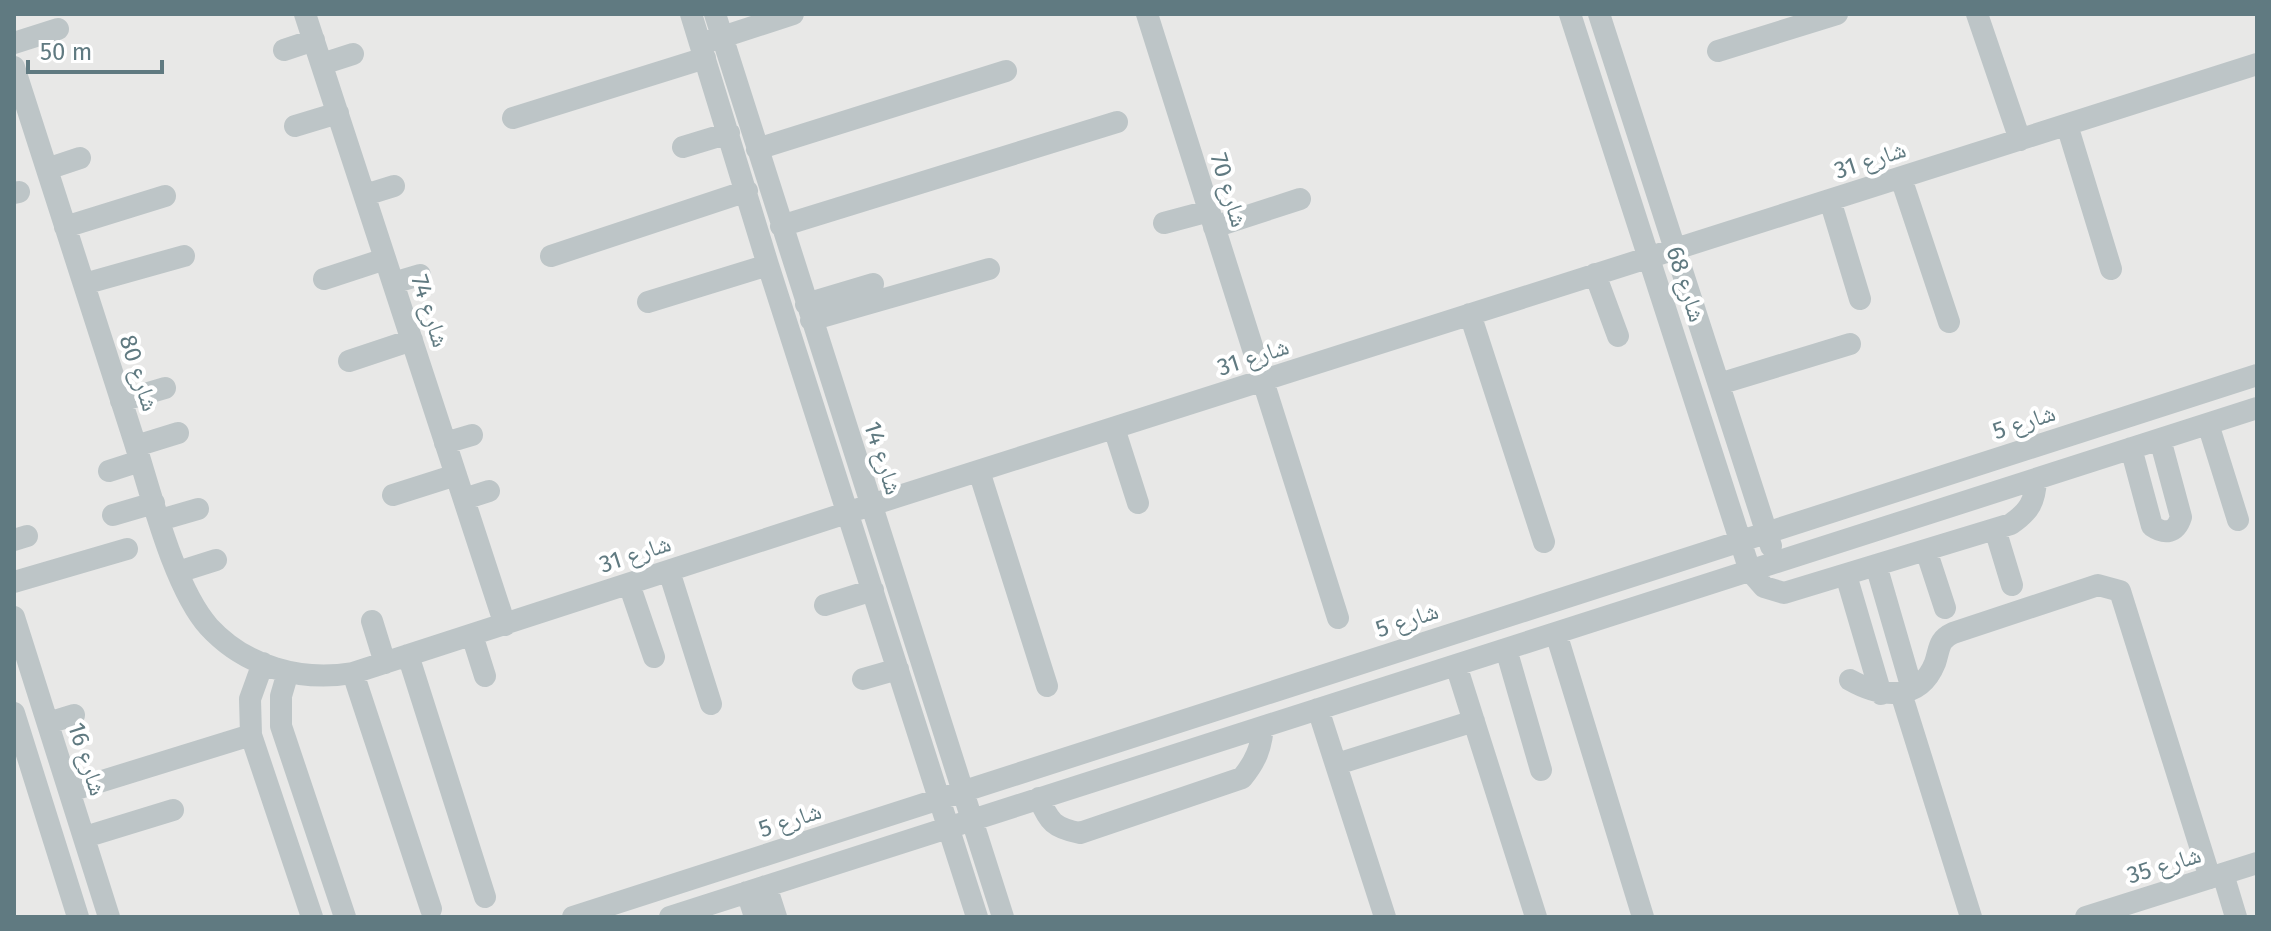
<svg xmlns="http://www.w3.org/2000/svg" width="2271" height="931" font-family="'Fira Sans','Noto Naskh Arabic',sans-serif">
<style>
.built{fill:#e8e8e7}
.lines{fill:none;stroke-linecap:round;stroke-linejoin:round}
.minor{stroke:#bdc5c7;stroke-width:22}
.labels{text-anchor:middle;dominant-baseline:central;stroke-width:8;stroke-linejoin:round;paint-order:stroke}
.street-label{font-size:24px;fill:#607a81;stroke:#fff}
</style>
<rect width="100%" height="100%" fill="#f7f7f4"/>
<path class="built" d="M14,14H2257V917H14Z"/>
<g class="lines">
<path class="minor" d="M305,14L505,625
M691,14L768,265L977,917
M715,14L1003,917
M1147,14L1338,618
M1570,14L1750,571L1764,587L1784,593L2011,524C2030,511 2035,501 2036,479
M1599,14L1771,546
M1977,14L2020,140
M710,41L793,14
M14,43L58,29
M284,50L314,40
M1718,51L1837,14
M322,64L353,54
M14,67C53,190 93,313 133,437C150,489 173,587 209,627C246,667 301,682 353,673L871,505L2257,64
M513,118L705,58
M2067,125L2111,269
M295,126L338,113
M683,147L729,133
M757,149L1006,71
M47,169L80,158
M1901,178L1949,322
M14,193L19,192
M365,195L394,186
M1830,200L1860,299
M1164,223L1209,211
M781,226L1117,122
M65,227L165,196
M1214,227L1300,199
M551,256L747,191
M1595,274L1618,336
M324,279L385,259
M393,283L420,275
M84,284L184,256
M648,302L768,265
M806,304L873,284
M1470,314L1544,542
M811,320L989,269
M349,361L412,340
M1719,384L1850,344
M121,401L165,388
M2208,424L2238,520
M1114,428L1138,503
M445,443L472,435
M136,446L178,433
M2131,448L2152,526C2165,535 2176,533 2181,517L2160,439
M109,471L140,461
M979,471L1047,686
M393,495L456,475
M464,499L489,491
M113,515L154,503
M160,520L198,509
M1995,529L2012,585
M14,540L27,536
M1926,550L1945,608
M1876,565L1912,689
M669,571L711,704
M178,572L216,560
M1846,575L1881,694
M14,582L127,549
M629,584L654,657
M825,605L873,590
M14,617L109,917
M372,621L385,663
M1556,633L1643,917
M472,635L485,676
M1506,649L1541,770
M408,655L485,897
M263,663L250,699L251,735L312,917
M1456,665L1536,917
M288,672L281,696V726L345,917
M353,673L431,909
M863,679L898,669
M1850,680C1880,697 1919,703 1935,663C1940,648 1938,640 1953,633L2098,585L2120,591L2210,878
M1901,693L1971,917
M1318,709L1385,917
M14,713L78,917
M48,723L74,715
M1337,764L1474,721
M70,791L251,735
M1039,798C1049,822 1054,828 1080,833L1242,778C1256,761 1261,748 1263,727
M85,837L173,810
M2223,874L2236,917
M766,886L776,917
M747,892L755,917
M573,917L2257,375
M670,917L2257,408
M2086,917L2257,863"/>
</g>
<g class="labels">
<g class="street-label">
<text transform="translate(1870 160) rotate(-18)">شارع 31</text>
<text transform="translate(1229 190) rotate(73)">شارع 70</text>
<text transform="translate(1686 284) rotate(72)">شارع 68</text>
<text transform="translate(430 311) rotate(72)">شارع 74</text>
<text transform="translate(1253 357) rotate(-18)">شارع 31</text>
<text transform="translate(139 373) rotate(72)">شارع 80</text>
<text transform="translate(2024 422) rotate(-18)">شارع 5</text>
<text transform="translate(883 458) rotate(72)">شارع 14</text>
<text transform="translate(635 554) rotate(-18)">شارع 31</text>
<text transform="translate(1407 620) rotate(-18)">شارع 5</text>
<text transform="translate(87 759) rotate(72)">شارع 16</text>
<text transform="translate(790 820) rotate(-18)">شارع 5</text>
<text transform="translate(2164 865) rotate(-17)">شارع 35</text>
</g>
</g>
<rect width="2271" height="931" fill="none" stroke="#607a81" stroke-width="32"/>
<path d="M28 60v12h134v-12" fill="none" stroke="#607a81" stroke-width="4"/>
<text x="40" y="60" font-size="24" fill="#607a81" stroke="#ffffff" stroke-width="6" paint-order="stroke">50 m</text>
</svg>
